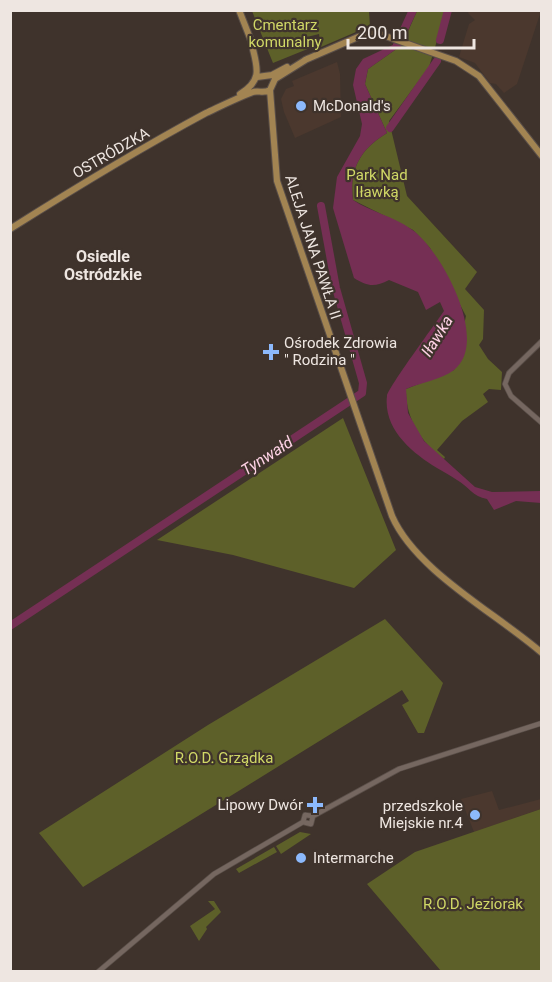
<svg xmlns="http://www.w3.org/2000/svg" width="552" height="982" font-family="Roboto,sans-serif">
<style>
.built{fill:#4b382e}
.green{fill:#5d6029}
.water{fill:#752f54}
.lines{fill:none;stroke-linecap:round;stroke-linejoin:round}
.river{stroke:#752f54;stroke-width:8}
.minor-casing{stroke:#5a4f49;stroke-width:6}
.major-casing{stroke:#5a4f49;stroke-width:8}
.minor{stroke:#756760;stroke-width:4.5}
.major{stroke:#a28452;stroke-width:6}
.poi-dot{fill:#8cb9fc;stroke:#3f332c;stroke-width:2}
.labels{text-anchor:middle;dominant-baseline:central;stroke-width:4.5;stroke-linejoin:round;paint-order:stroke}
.park-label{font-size:15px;fill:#d0d866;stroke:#3f332c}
.poi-label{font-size:15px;fill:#eee6e1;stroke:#3f332c;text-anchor:start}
.street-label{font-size:15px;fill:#eee6e1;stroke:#3f332c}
.neighbourhood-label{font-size:16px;font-weight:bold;fill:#eee6e1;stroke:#3f332c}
.water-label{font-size:16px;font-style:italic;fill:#fed2e5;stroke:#3f332c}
</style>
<rect width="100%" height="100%" fill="#3f332c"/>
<path class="built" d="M469,11H541L517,84L504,93L496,84L490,83L475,63L459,57L469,24L475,20L468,13Z
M337,62L340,74L341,117L295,138L284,112L281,99L286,89L294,86L292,81Z
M492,791L499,810L541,799V809L474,832L461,799Z"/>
<path class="green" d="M252,11H369L370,26L321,47L319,34L307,37L310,48L273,63Z
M417,11H446L429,67L389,121L407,196L477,272L465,289L484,310L483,339L479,345L488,359L502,372L501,390L489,389L483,394L488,402L462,421L437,450L445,457L444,459C421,443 405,417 406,389L454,370L466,316L430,248L413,230L353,200C349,170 360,149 387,133L365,84L368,69L402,45Z
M343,418L396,550L354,588L233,555L157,540Z
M385,619L443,683L424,733H418L402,705L409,701L402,690L83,887L39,833L208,725Z
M541,809V971H441L367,884L415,852Z
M300,832L311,834L281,854L276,846Z
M274,847L277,852L239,873L236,869Z
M208,901H214L221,912L206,927L207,929L199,941L190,926L215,909Z"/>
<path class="water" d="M397,43L402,45L368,69L365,84L387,133C360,149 349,170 353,200C371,212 393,216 411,229C440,248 491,341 454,370C442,379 420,383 406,389L408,413L424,441L475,487L492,492L541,491V503L516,501L494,510L487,499C473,497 468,486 457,480C451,476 444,472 437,468C412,453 383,429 387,396C388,388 435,324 444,311L440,302L426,310L418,292L389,280C375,287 368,287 354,278L333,208L337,177L360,136L362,124L353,85L356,69L363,59Z"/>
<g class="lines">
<path class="river" d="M440,40L448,10
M397,45L413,10
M390,128L437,61
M10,626L362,393L363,383L336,288L321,206"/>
<g class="minor-casing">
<path id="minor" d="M542,341L509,373L505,384L511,396L542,423
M313,816L399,769L542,723
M303,822L311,824L313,816
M303,822L305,815L313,816
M98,972L214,874L303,822"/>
</g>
<g class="major-casing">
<path id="major" d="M239,10L252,43
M307,59L275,79L270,90L277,181L392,516C416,571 496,613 542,653
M305,60L358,37L377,33L456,61L479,76L542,156
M257,77L272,75L287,67
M240,94C265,79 256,65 251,41
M10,229C75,188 139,149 206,113C221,106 237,98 253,92C259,90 263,94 270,90"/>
</g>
<use href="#minor" class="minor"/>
<use href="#major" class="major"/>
</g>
<g class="poi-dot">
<circle cx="301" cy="106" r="6"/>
<path d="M268 343h6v6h6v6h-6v6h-6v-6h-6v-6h6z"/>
<path d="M312 796h6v6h6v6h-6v6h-6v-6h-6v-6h6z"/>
<circle cx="475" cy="815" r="6"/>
<circle cx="301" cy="858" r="6"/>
</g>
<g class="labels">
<g class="park-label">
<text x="285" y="25">Cmentarz<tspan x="285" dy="17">komunalny</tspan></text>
<text x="377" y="175">Park Nad<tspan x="377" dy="17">Iławką</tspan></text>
<text x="224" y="758">R.O.D. Grządka</text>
<text x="473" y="904">R.O.D. Jeziorak</text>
</g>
<g class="poi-label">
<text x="313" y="106">McDonald's</text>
<text x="284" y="343">Ośrodek Zdrowia<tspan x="284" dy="17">" Rodzina "</tspan></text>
<text x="303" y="805" text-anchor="end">Lipowy Dwór</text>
<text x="463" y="806" text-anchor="end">przedszkole<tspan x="463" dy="17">Miejskie nr.4</tspan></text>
<text x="313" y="858">Intermarche</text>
</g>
<g class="street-label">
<text transform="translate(111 153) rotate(-30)">OSTRÓDZKA</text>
<text transform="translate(313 247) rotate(72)">ALEJA JANA PAWŁA II</text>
</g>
<g class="neighbourhood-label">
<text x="103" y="256">Osiedle<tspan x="103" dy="18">Ostródzkie</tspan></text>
</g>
<g class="water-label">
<text transform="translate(437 336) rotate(-58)">Iławka</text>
<text transform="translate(267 456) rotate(-33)">Tynwałd</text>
</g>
</g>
<rect width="552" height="982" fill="none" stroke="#eee6e1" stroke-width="24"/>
<path d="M348 39v9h126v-9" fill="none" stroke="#eee6e1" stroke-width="3"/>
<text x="357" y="39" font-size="18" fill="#eee6e1" stroke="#3f332c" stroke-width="4.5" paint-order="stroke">200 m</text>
</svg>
